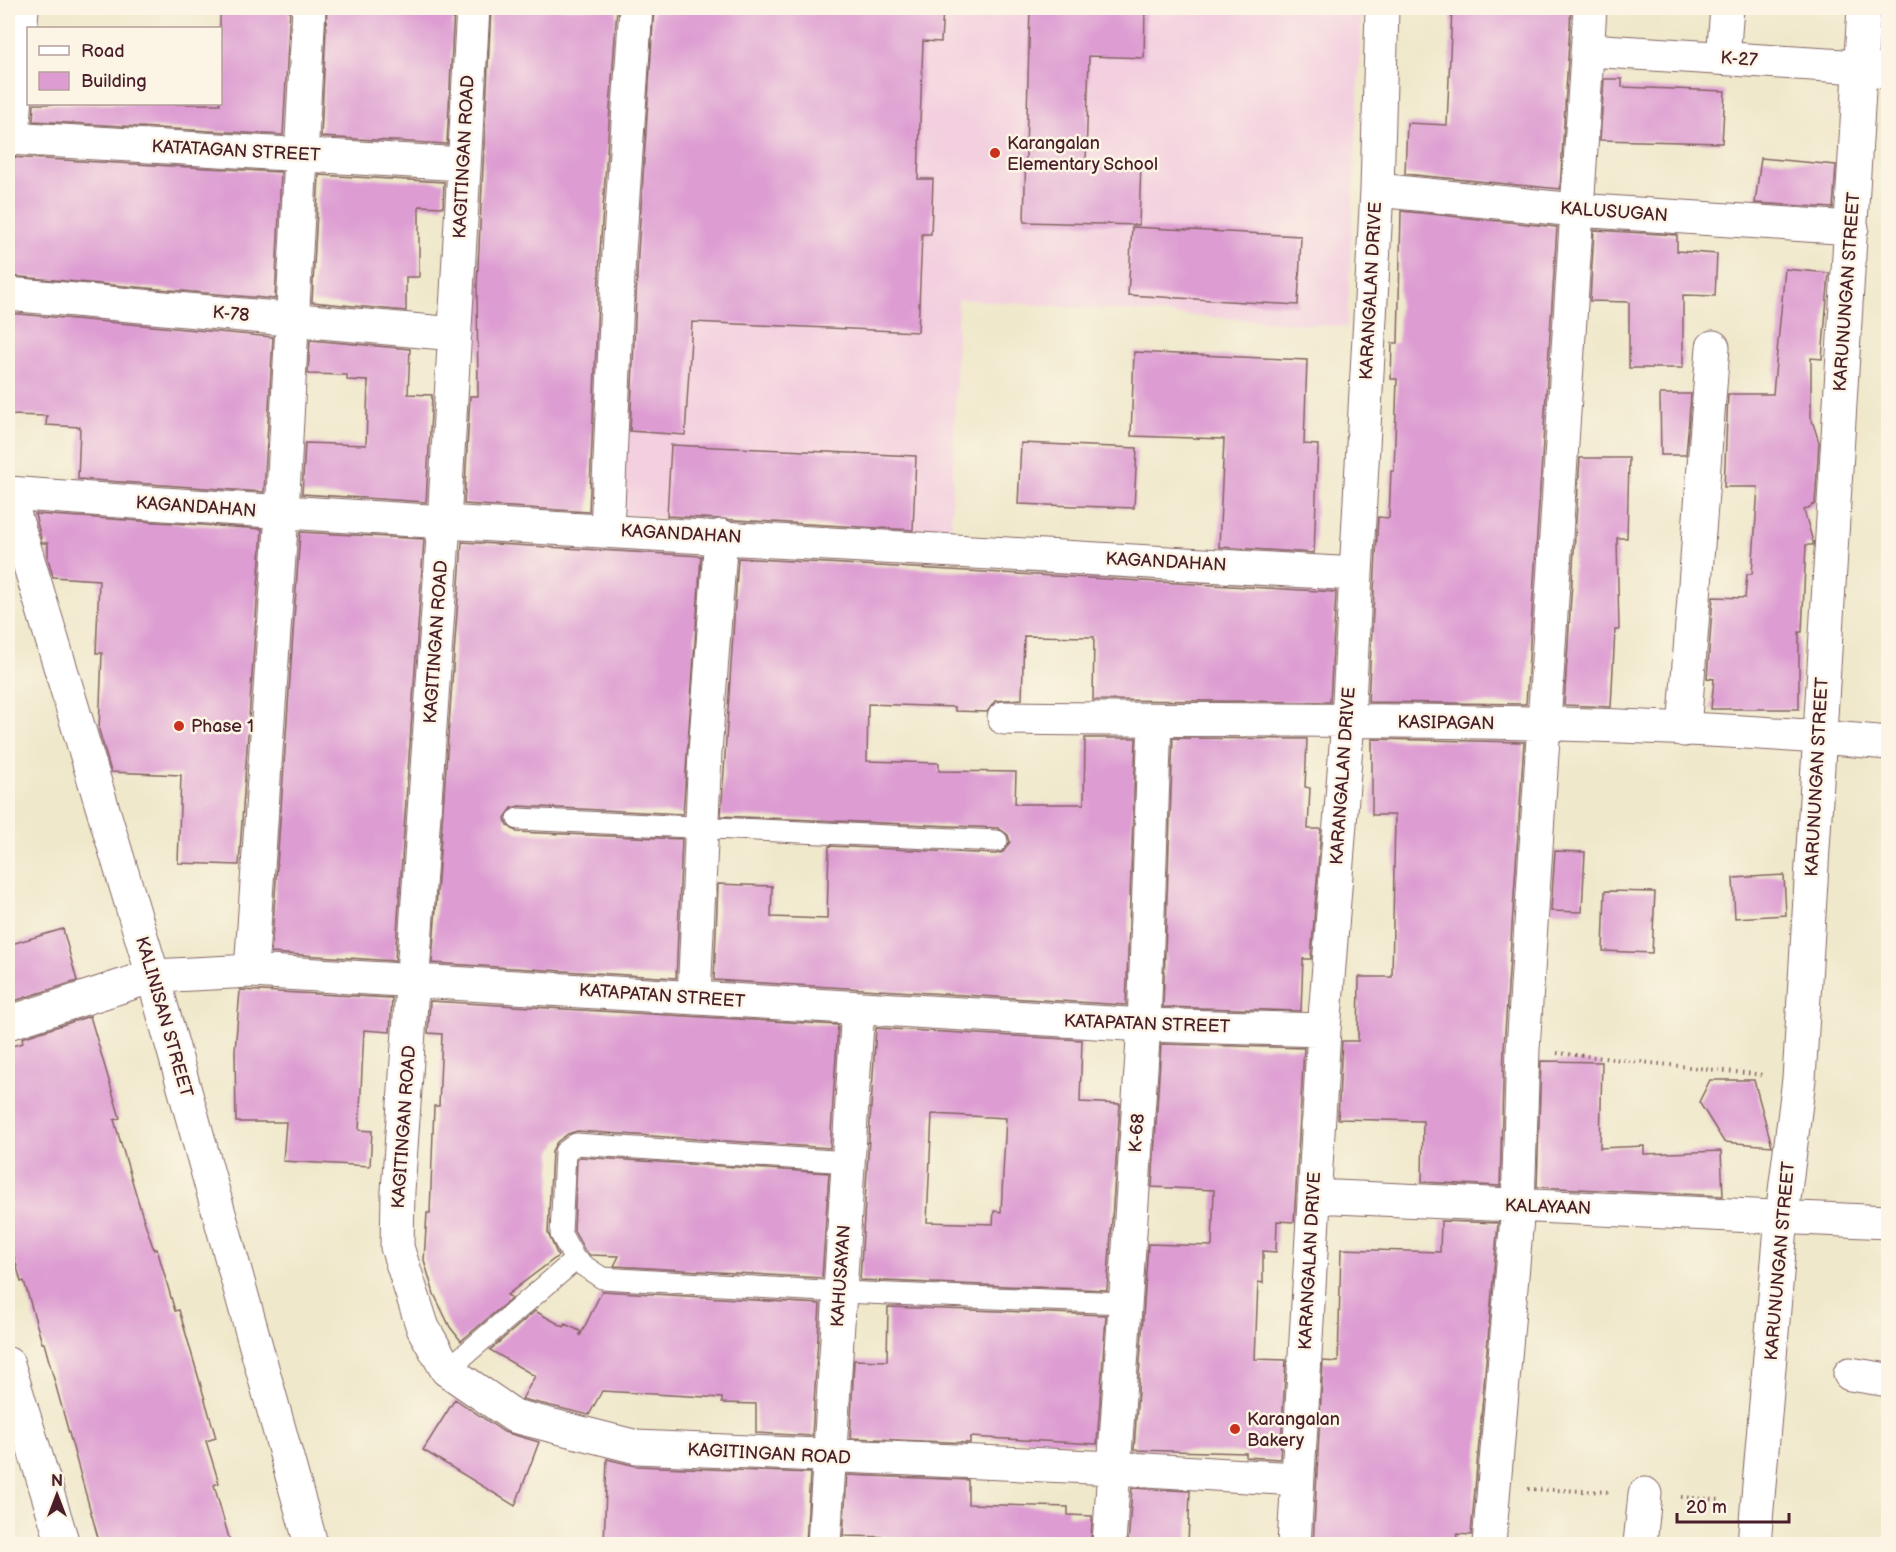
<svg xmlns="http://www.w3.org/2000/svg" width="1896" height="1552" font-family="'Balsamiq Sans',sans-serif">
<style>
.built{fill:#f3cfdf}
.building{fill:#dd9cd2;fill-rule:evenodd}
.lines{fill:none;stroke-linecap:round;stroke-linejoin:round}
.service-casing{stroke:#846563;stroke-width:23}
.minor-casing{stroke:#846563;stroke-width:35}
.path{stroke:#846563;stroke-width:4;stroke-dasharray:1.5 4.5;stroke-linecap:butt}
.service{stroke:#fff;stroke-width:21}
.minor{stroke:#fff;stroke-width:33}
.poi-dot{fill:#c8321e;stroke:#fcf5e5;stroke-width:2}
.labels{text-anchor:middle;dominant-baseline:central;stroke-width:5;stroke-linejoin:round;paint-order:stroke}
.street-label{font-size:18px;fill:#4a1f2b;stroke:#fcf5e5}
.poi-label{font-size:18px;fill:#4a1f2b;stroke:#fcf5e5;text-anchor:start}
</style>
<rect width="100%" height="100%" fill="#fcf5e5"/>
<filter id="ink" filterUnits="userSpaceOnUse"><feTurbulence type="fractalNoise" baseFrequency=".0167" numOctaves="2"/><feDisplacementMap in="SourceGraphic" scale="12" xChannelSelector="R" yChannelSelector="G"/><feConvolveMatrix kernelMatrix="1 2 1 2 8 2 1 2 1" color-interpolation-filters="sRGB"/></filter>
<filter id="wash" filterUnits="userSpaceOnUse"><feTurbulence type="fractalNoise" baseFrequency=".008" numOctaves="4" result="noise"/><feDisplacementMap in="SourceGraphic" scale="24" xChannelSelector="R" yChannelSelector="G"/><feGaussianBlur stdDeviation="1.35" result="paint"/><feColorMatrix in="noise" values="0 0 0 0 0 0 0 0 0 0 0 0 0 0 0 0 0 1.4 0 .05"/><feComposite in="paint" operator="in"/></filter>
<g filter="url(#wash)">
<rect width="100%" height="100%" fill="#efe8cb"/>
<path class="built" d="M643,8H1362L1347,327L958,299L951,533L614,515Z"/>
<g id="blocks">
<path class="building" d="M220,8H290L283,135L33,121L34,104H220Z
M327,8H454L447,144L321,137Z
M491,8H617L600,251L589,512L464,504L470,396H478L477,286Z
M654,8H943L941,42L923,41L918,179H933L931,234H922L918,332L692,322L685,435L630,431L638,253Z
M1030,8H1145L1144,58L1089,56L1086,161L1141,162L1139,225L1024,222Z
M1452,8H1571L1560,189L1405,174L1407,123L1447,125Z
M1604,79H1622V87L1725,91L1722,143L1600,140Z
M8,157L281,172L275,299L8,276Z
M1761,158L1836,165L1833,208L1755,203Z
M319,175L444,182L443,207L419,206V277H406V311L312,302Z
M1401,211L1557,227L1526,704L1368,702L1378,517L1389,518L1391,471H1394L1397,379H1391L1392,343H1398Z
M1132,227L1301,236L1298,305L1128,295Z
M1594,230L1677,235V251L1717,254L1715,296L1683,295V368H1629V302L1590,301Z
M1785,269L1829,273L1822,359L1811,358V417L1819,442L1815,504L1804,510L1813,542V545H1806L1802,632H1799V709H1711L1714,679L1707,678L1713,597L1745,598L1747,574H1752L1758,487H1724L1728,394H1773Z
M8,313L273,337L264,492L78,479L80,427L46,425L47,416L8,415Z
M310,340L410,349L408,394L432,395L426,502L302,494L305,443L366,445L368,381L347,380V375L308,374Z
M1134,352L1307,360L1304,444L1318,445L1314,553L1219,547L1224,439L1131,436Z
M1660,394H1691L1686,455H1661Z
M1021,443L1137,448L1134,508L1018,504Z
M671,445L916,456L913,530L667,516Z
M1580,458H1629L1627,538H1617L1619,630H1615L1611,707L1564,705Z
M35,514L262,529L239,865L178,863L181,775L111,772L99,730L102,653H96L99,580L53,577L48,559V543H42Z
M300,532L424,539L395,961L271,953Z
M462,542L701,556L683,814L519,806L512,808L505,818L507,825L517,832L682,839L676,978L432,963Z
M738,558L1336,592L1330,702L1093,700L1094,637L1024,636L1022,699L995,701L987,712L955,711V707L868,704L867,761L939,763V771L1016,772L1015,804H1084L1085,738H1136L1126,1005L714,980L718,884L772,886L771,917L827,919L829,846L996,854L1003,852L1010,842L1008,835L998,828L721,816Z
M1173,738L1307,739L1305,787L1310,788L1308,829H1321L1311,959H1303L1301,1011L1163,1007Z
M1372,739L1524,742L1504,1048L1500,1186L1422,1182L1423,1121L1338,1119L1342,1041H1358L1359,977H1392L1395,815H1372Z
M1555,851L1585,852L1582,912L1551,911Z
M1784,875L1786,915L1735,918L1733,878Z
M1605,891L1655,892L1652,953L1603,951Z
M63,929L77,981L11,1002L8,991V945Z
M240,990L392,998L390,1032L364,1030L359,1130L372,1131L370,1166L283,1161L286,1122H236L235,1051Z
M430,1001L838,1025L830,1148L577,1131L568,1134L557,1142L552,1151L548,1233L558,1256L507,1295L512,1298L461,1341L450,1327L434,1294L424,1260L427,1213H430L434,1106H439L442,1034L428,1033Z
M90,1016L120,1118L114,1120L142,1214L154,1250L157,1249L175,1311L179,1310L216,1438L206,1441L219,1483L214,1485L231,1545H100L44,1343H42L24,1281L21,1282L8,1234V1047L23,1043L22,1038Z
M876,1028L1082,1040L1080,1102L1120,1104L1107,1290L860,1280ZM932,1114L1006,1118L1001,1212L994,1211L993,1224L927,1222Z
M1161,1044L1304,1048L1294,1222L1277,1221L1276,1252L1263,1251V1283L1258,1282L1255,1359L1286,1360L1280,1459L1246,1457V1453L1134,1450L1148,1244L1212,1246L1214,1190L1152,1187Z
M1541,1061L1602,1062L1600,1148L1644,1146V1154L1721,1151L1723,1196L1537,1187Z
M1710,1080H1754L1772,1146L1724,1142L1699,1102Z
M580,1157L829,1173L822,1278L614,1266L619,1256L590,1255L585,1251L574,1231L577,1159Z
M1441,1221L1498,1223L1471,1535L1457,1534L1456,1545H1313L1323,1361L1338,1362L1341,1249L1440,1252Z
M602,1291L820,1304L812,1436L756,1433V1404L722,1403V1398L602,1391L589,1415L522,1399L535,1376L490,1350L535,1311L564,1327L565,1324L580,1331V1336Z
M888,1307L1106,1315L1097,1444L970,1437V1443L850,1438L854,1360L887,1361Z
M455,1399L504,1432L539,1442L515,1506L423,1450Z
M607,1459L636,1466L810,1473L806,1545H604Z
M847,1475L968,1480V1504L1068,1507V1515L1092,1516L1091,1545H894V1537L843,1536Z
M1132,1488L1190,1491L1188,1545H1128Z"/>
</g>
</g>
<g filter="url(#ink)">
<use href="#blocks" fill-opacity="0" stroke="#846563" stroke-width="1.5"/>
<g class="lines">
<g class="service-casing">
<path id="service" d="M518,819L997,841
M848,1162L576,1144L565,1152L561,1234L575,1260L602,1278L840,1292L1125,1303
M447,1370L575,1260"/>
</g>
<g class="minor-casing">
<path id="minor" d="M473,8L444,523L398,1191L397,1247L423,1328L447,1370L514,1416L637,1447L1114,1468L1297,1479
M1588,50L1860,67L1888,73
M1723,58L1727,8
M8,138L464,164
M13,138L22,8
M1377,190L1576,210L1852,228
M8,294L455,334
M8,493C456,526 906,547 1355,574
M8,493L153,976L311,1544
M607,531L619,252L636,8
M1004,718C1298,722 1595,715 1888,743
M1684,730L1713,347
M251,971L282,513L309,8
M694,998L705,752L721,536
M8,1023L153,976L251,971L1144,1025L1324,1030
M1314,1196L1888,1222
M8,1364L63,1544
M1850,1374L1888,1380
M824,1544L858,1008
M1109,1544L1144,1025L1155,720
M1294,1544L1324,1030L1348,720L1377,190L1382,8
M1489,1544L1518,1206L1523,1049L1590,8
M1640,1544L1645,1494
M1754,1544L1782,1215L1799,1079L1864,8"/>
</g>
<path class="path" d="M1557,1053L1764,1075
M1528,1489L1611,1492
M1681,1497L1721,1500"/>
<use href="#service" class="service"/>
<use href="#minor" class="minor"/>
</g>
</g>
<g class="poi-dot">
<circle cx="995" cy="153" r="6"/>
<circle cx="179" cy="726" r="6"/>
<circle cx="1235" cy="1429" r="6"/>
</g>
<g class="labels">
<g class="street-label">
<text transform="translate(1739 59) rotate(4)">K-27</text>
<text transform="translate(236 151) rotate(3)">KATATAGAN STREET</text>
<text transform="translate(464 157) rotate(-87)">KAGITINGAN ROAD</text>
<text transform="translate(1614 212) rotate(4)">KALUSUGAN</text>
<text transform="translate(1371 291) rotate(-87)">KARANGALAN DRIVE</text>
<text transform="translate(1847 292) rotate(-86)">KARUNUNGAN STREET</text>
<text transform="translate(231 314) rotate(5)">K-78</text>
<text transform="translate(196 507) rotate(4)">KAGANDAHAN</text>
<text transform="translate(681 534) rotate(3)">KAGANDAHAN</text>
<text transform="translate(1166 562) rotate(3)">KAGANDAHAN</text>
<text transform="translate(436 642) rotate(-86)">KAGITINGAN ROAD</text>
<text transform="translate(1446 723) rotate(1)">KASIPAGAN</text>
<text transform="translate(1343 776) rotate(-86)">KARANGALAN DRIVE</text>
<text transform="translate(1817 777) rotate(-87)">KARUNUNGAN STREET</text>
<text transform="translate(662 996) rotate(4)">KATAPATAN STREET</text>
<text transform="translate(164 1017) rotate(74)">KALINISAN STREET</text>
<text transform="translate(1147 1024) rotate(2)">KATAPATAN STREET</text>
<text transform="translate(404 1127) rotate(-86)">KAGITINGAN ROAD</text>
<text transform="translate(1137 1133) rotate(-86)">K-68</text>
<text transform="translate(1548 1207) rotate(2)">KALAYAAN</text>
<text transform="translate(1310 1261) rotate(-87)">KARANGALAN DRIVE</text>
<text transform="translate(1780 1261) rotate(-85)">KARUNUNGAN STREET</text>
<text transform="translate(841 1276) rotate(-86)">KAHUSAYAN</text>
<text transform="translate(769 1454) rotate(3)">KAGITINGAN ROAD</text>
</g>
<g class="poi-label">
<text x="1007" y="143">Karangalan<tspan x="1007" dy="21">Elementary School</tspan></text>
<text x="191" y="726">Phase 1</text>
<text x="1247" y="1419">Karangalan<tspan x="1247" dy="21">Bakery</tspan></text>
</g>
</g>
<rect width="1896" height="1552" fill="none" stroke="#fcf5e5" stroke-width="30"/>
<rect x="27" y="27" width="195" height="78" fill="#fcf5e5" stroke="#b59f9b" stroke-width="1.5"/>
<rect x="39" y="46" width="30" height="9" fill="#ffffff" stroke="#b59f9b" stroke-width="1.5"/>
<text x="81" y="57" font-size="18" fill="#4a1f2b">Road</text>
<rect x="39" y="72" width="30" height="18" fill="#dd9cd2" stroke="#b59f9b" stroke-width="1.5"/>
<text x="81" y="87" font-size="18" fill="#4a1f2b">Building</text>
<g transform="translate(57 1495)" stroke="#fcf5e5" stroke-width="4.5" paint-order="stroke">
<path d="M0-4.5L10 22L0 15L-10 22Z" fill="#4a1f2b"/>
<text y="-9" font-size="16" font-weight="bold" text-anchor="middle" fill="#4a1f2b">N</text>
</g>
<path d="M1677 1513v9h112v-9" fill="none" stroke="#4a1f2b" stroke-width="3"/>
<text x="1686" y="1513" font-size="18" fill="#4a1f2b" stroke="#fcf5e5" stroke-width="4.5" paint-order="stroke">20 m</text>
</svg>
